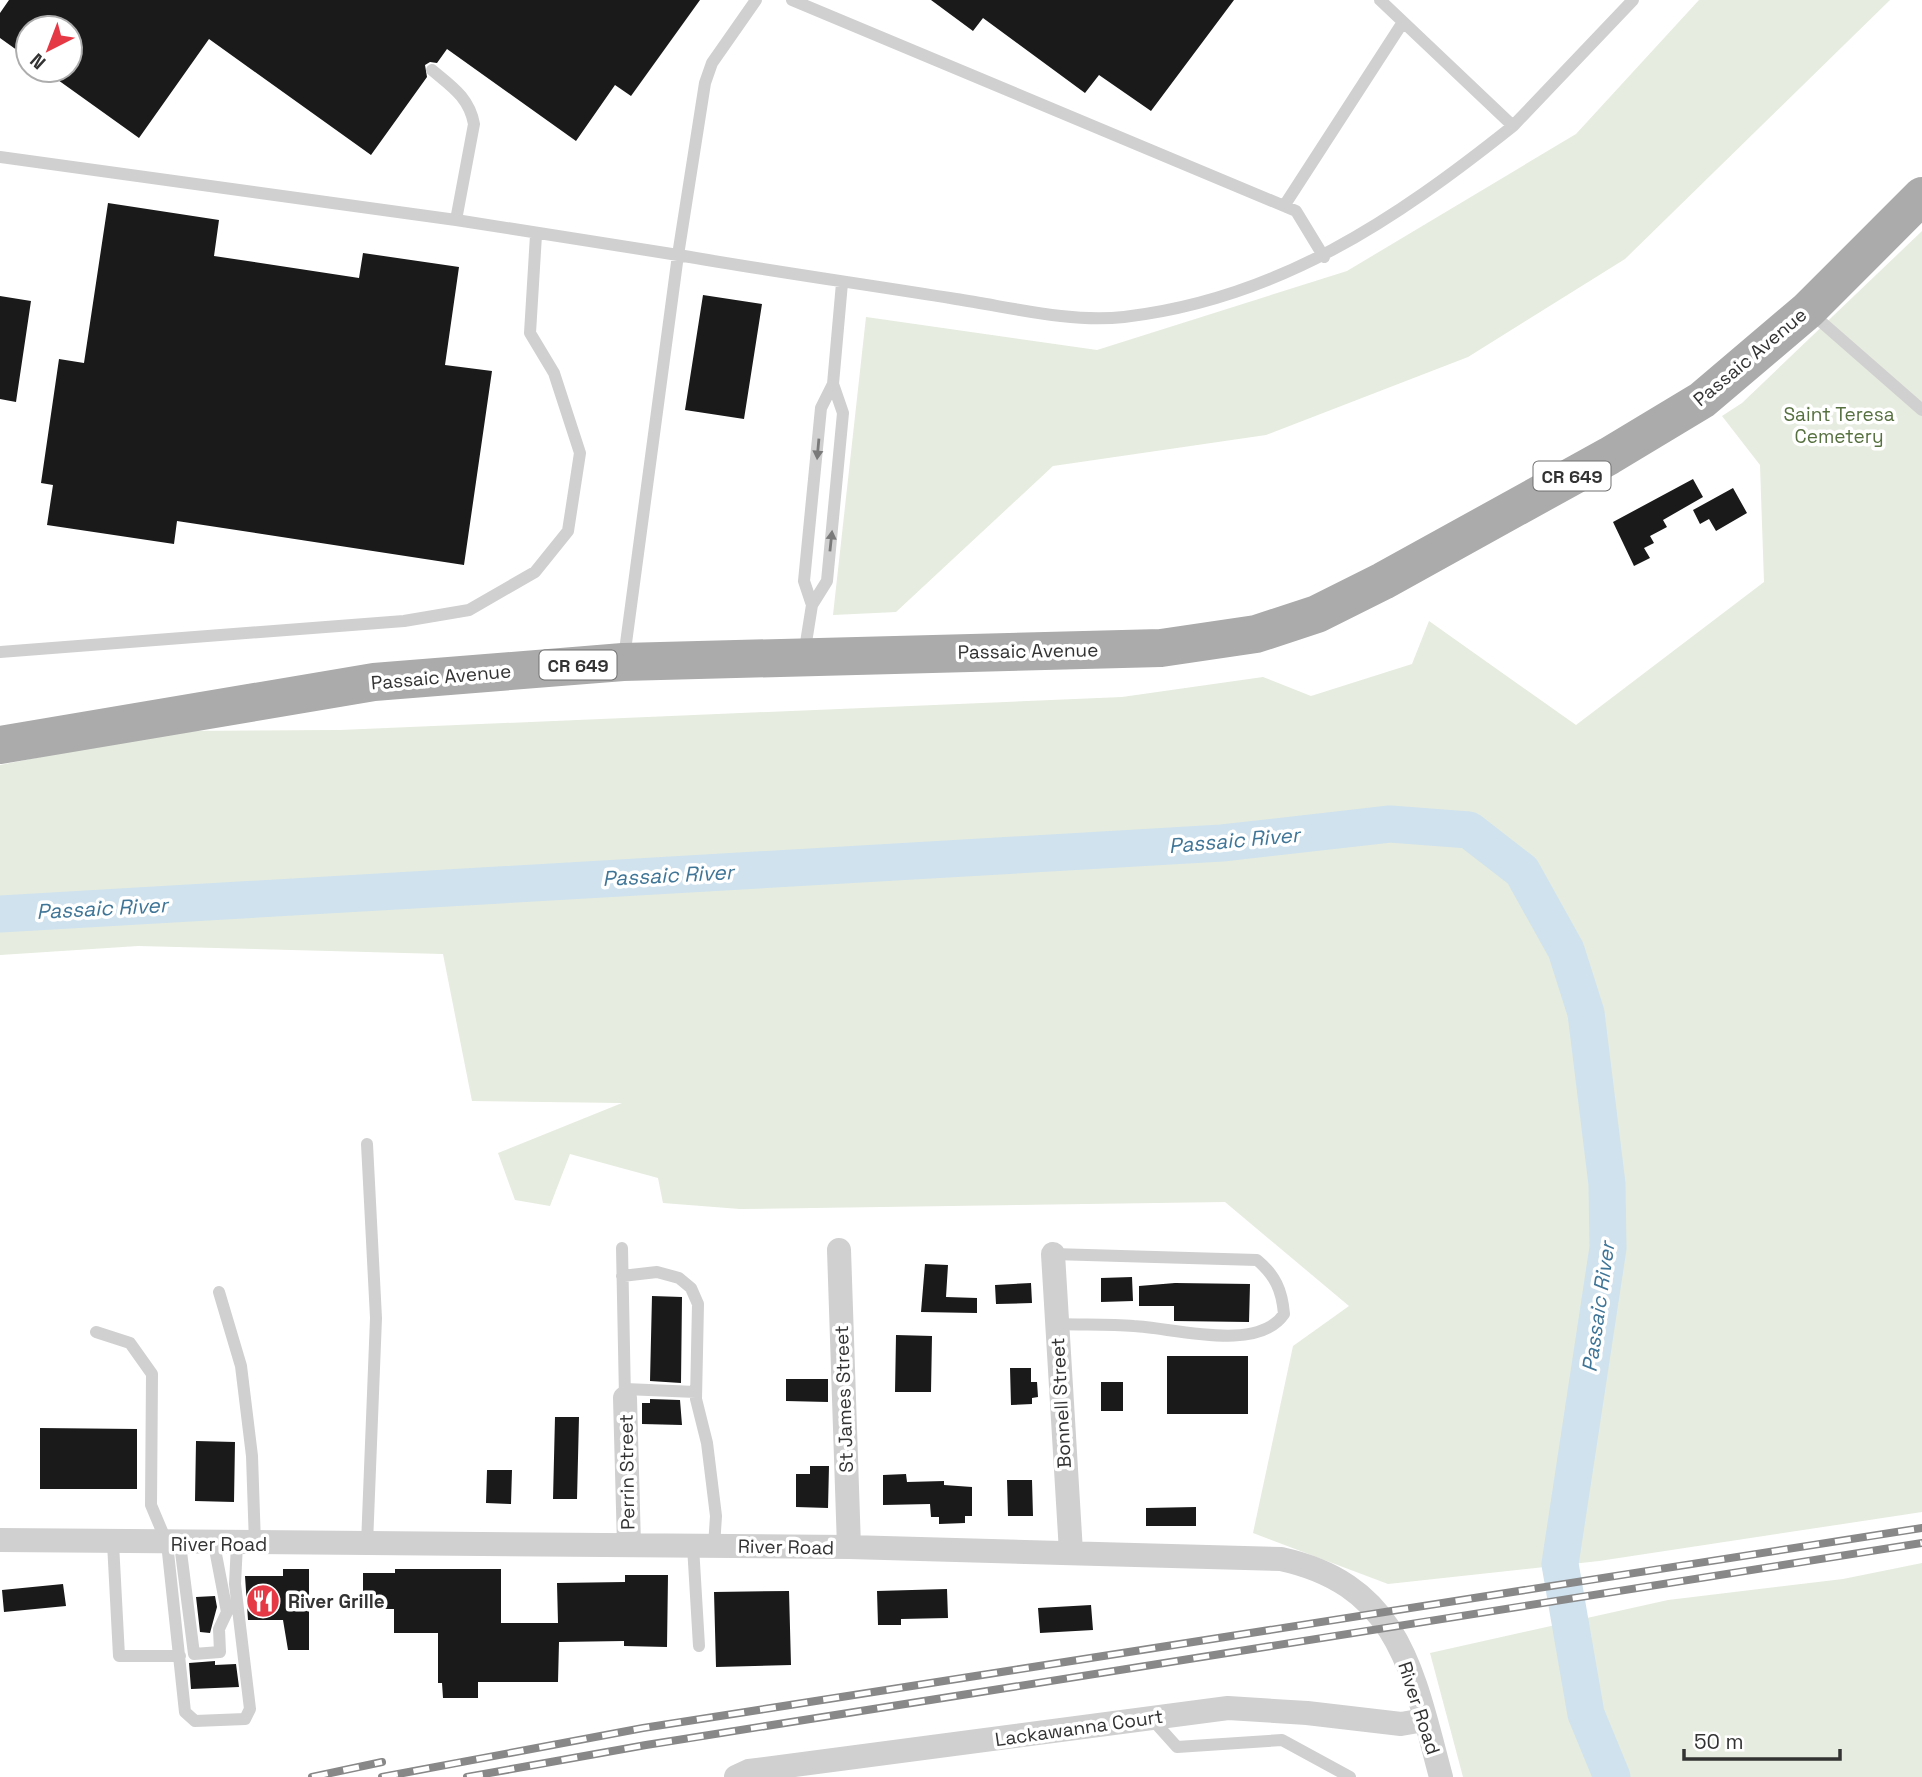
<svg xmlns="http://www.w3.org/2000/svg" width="1922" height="1777" font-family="'Space Grotesk',sans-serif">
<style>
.green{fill:#e6ecdf}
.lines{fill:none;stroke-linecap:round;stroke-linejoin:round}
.river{stroke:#cfe2ee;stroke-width:37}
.building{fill:#1a1a1a}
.service{stroke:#d0d0d0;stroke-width:12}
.minor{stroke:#d0d0d0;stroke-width:24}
.primary{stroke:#ababab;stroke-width:38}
.rail-casing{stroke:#888;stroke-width:8}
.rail{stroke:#fff;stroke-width:5;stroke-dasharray:16;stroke-linecap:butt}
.oneway{fill:#7a7a7a}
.labels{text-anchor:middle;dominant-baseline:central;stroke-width:7;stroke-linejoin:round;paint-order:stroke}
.shield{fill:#fff;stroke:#707070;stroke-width:2}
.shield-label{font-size:18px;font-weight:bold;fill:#333}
.street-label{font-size:19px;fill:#333;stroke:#fff}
.park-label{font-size:19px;fill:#56703f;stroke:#fff}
.poi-label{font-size:19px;font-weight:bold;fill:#333;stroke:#fff;text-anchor:start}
.water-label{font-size:21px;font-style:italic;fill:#3f7597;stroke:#fff}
</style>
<rect width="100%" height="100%" fill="#fff"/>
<path class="green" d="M1699,0H1890L1625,259L1468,357L1266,435L1053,466L896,612L833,615L866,317L1097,350L1347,271L1576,134Z
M1922,231V1512L1599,1561L1388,1584L1253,1533L1293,1346L1349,1306L1225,1202L740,1209L663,1203L658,1178L570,1154L550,1206L515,1200L498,1153L622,1103L472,1101L443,954L138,946L0,955V765L173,731L340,730L1122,697L1263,677L1311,696L1412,664L1429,621L1576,725L1764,582L1760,465L1722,416L1742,403Z
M1922,1563V1777H1463L1430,1653L1668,1600L1843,1579Z"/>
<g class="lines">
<path class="river" d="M0,914L1222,843L1390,824L1469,830L1522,871L1566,950L1586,1013L1607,1184L1608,1248L1560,1564L1586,1714L1612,1777"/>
</g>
<path class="building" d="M9,0H700L631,96L615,85L576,141L447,49L437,63L430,62L425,65L427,77L371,155L209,39L139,138L44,70H70V28H28V58L0,38V13Z
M931,0H1234L1151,111L1099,75L1085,93L983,18L973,31Z
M108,203L219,220L214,256L359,278L363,253L459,267L445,365L492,371L464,565L177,521L174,544L47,525L53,485L41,483L59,359L84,363Z
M703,295L762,304L744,419L685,410Z
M0,296L31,301L16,402L0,399Z
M1693,479L1703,497L1663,520L1667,527L1650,536L1654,543L1644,548L1650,558L1634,566L1613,522Z
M1733,488L1747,513L1716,531L1709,519L1700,524L1693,510Z
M925,1264L948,1265L946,1297L977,1298V1313L921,1312Z
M1132,1277L1133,1301L1101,1302V1278Z
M1031,1283L1032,1303L996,1304L995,1285Z
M1175,1283L1250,1284L1249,1322L1174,1321V1306H1139V1286Z
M652,1296L682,1297L681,1383L650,1381Z
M896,1335L932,1336L931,1392H895Z
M1167,1356H1248V1414H1167Z
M1010,1368H1031V1382H1037L1038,1397L1032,1398V1404L1011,1405Z
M786,1379H828V1402L786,1401Z
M1101,1382H1123V1411H1101Z
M650,1399L680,1400L682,1425L642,1424V1403H650Z
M555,1417H579L577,1499H553Z
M40,1428L137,1429V1489H40Z
M196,1441L235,1442L234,1502L195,1501Z
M810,1466H829L828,1508L796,1507V1474H810Z
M487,1470H512L511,1504L486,1503Z
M906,1474L907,1482L944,1481V1485L972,1487V1516H965V1523L939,1524V1517H931L930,1504L883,1505V1475Z
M1007,1480H1032L1033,1516H1008Z
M1196,1507V1526H1146V1508Z
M283,1569H309V1650H288L283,1620H248L245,1576H283Z
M395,1569H501V1623H558L557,1583L625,1582V1575H668L667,1647L624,1646V1641L559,1642L558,1682H478V1698H443L442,1683H438V1633H394V1609H363V1573H395Z
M63,1584L66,1606L4,1612L2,1590Z
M947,1589L948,1618L901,1619V1625H878L877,1591Z
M789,1591L791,1665L716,1667L714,1592Z
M215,1596L217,1607L210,1633L200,1632L196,1597Z
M1091,1605L1093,1630L1040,1633L1038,1608Z
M215,1661V1665L236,1664L239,1687L191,1689L189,1663Z"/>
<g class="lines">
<path class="service" d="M756,0L712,63L705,83L678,255C770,271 863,284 956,299C1010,307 1069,323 1124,317C1278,299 1395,220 1513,126L1380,0
M792,0L1296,211L1324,257
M432,70C451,86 469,97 474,124L456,220
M1513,126L1633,0
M0,157L456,220L678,255L624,658
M1284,206L1403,22
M1810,312L1922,410
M812,605L804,581L821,408L833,384L842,283
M0,652L404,621L469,610L535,572L568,531L580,453L554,373L530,333L536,235
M804,655L812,605L827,581L843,413L833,384
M367,1144L376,1318L367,1544
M622,1248L625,1398
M1053,1254L1257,1260C1275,1275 1282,1290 1284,1314C1258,1353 1174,1328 1134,1326C1108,1324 1082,1325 1057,1324
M622,1276L657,1272L679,1278L691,1288L698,1304L696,1399L707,1443L716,1516L714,1546
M219,1292L241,1366L252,1456L255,1544
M96,1332L130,1343L152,1374L151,1505L167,1543L185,1712L195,1721L245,1719L250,1709L235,1584L237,1544
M625,1389L696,1392
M113,1543L119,1656H180
M180,1544L194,1654L220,1652L219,1629L227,1612L214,1544
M693,1546L699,1646
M1151,1718L1177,1747L1282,1740L1350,1777"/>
<path class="minor" d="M839,1250L849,1547
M1053,1254L1071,1552
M625,1398L629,1545
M0,1540L849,1547L1281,1559C1400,1585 1413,1673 1441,1777
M736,1777L749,1771L1228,1708L1307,1713L1401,1724L1424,1720"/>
<path class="primary" d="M0,745L374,682L623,662L1161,648L1256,634L1317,614L1383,581L1609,456L1702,400L1808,310L1922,196"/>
<g class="rail-casing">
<path id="rail" d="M312,1777L382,1762
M382,1777L643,1728L1922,1528
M467,1777L646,1745L1922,1543"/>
</g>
<use href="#rail" class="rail"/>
</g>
<defs><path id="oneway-solid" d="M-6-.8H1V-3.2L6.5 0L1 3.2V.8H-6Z" transform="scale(1.75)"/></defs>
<g class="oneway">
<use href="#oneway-solid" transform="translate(818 449) rotate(95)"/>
<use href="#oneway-solid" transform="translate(831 541) rotate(-84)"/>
</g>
<defs>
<g id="restaurant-disc" transform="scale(1.75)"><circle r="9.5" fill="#e63946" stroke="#fff"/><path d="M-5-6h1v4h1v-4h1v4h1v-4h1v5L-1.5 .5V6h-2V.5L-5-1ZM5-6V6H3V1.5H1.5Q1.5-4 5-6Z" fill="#fff"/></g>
</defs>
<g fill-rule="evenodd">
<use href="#restaurant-disc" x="263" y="1601"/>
</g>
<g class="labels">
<g class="shield">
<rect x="1533.5" y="461.5" width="77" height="29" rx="5"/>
<rect x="539.5" y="650.5" width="77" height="29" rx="5"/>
</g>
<g class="shield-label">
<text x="1572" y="476">CR 649</text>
<text x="578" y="665">CR 649</text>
</g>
<g class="street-label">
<text transform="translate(1750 357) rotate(-40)">Passaic Avenue</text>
<text transform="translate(1028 651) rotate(-1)">Passaic Avenue</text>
<text transform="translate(441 677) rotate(-5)">Passaic Avenue</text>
<text transform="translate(844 1399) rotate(-92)">St James Street</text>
<text transform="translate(1061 1403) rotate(-93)">Bonnell Street</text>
<text transform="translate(627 1472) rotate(-91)">Perrin Street</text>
<text x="219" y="1544">River Road</text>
<text transform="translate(786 1547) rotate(1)">River Road</text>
<text transform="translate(1419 1708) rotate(72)">River Road</text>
<text transform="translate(1079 1728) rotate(-8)">Lackawanna Court</text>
</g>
<g class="park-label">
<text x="1839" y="414">Saint Teresa<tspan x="1839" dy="22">Cemetery</tspan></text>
</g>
<g class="poi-label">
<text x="288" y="1601">River Grille</text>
</g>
<g class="water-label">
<text transform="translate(1234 840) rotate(-5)">Passaic River</text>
<text transform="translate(668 875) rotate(-3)">Passaic River</text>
<text transform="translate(102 908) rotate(-3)">Passaic River</text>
<text transform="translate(1598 1307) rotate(-82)">Passaic River</text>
</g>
</g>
<g transform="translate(49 49) rotate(222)"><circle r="33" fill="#ffffff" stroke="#adadad" stroke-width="2"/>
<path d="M0-5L12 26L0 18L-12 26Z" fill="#e63946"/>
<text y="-10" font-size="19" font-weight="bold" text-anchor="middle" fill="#333333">N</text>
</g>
<path d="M1684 1749v10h156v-10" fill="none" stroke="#333333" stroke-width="3.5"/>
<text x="1694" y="1749" font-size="21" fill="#333333" stroke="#ffffff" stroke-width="5" paint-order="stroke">50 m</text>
</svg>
